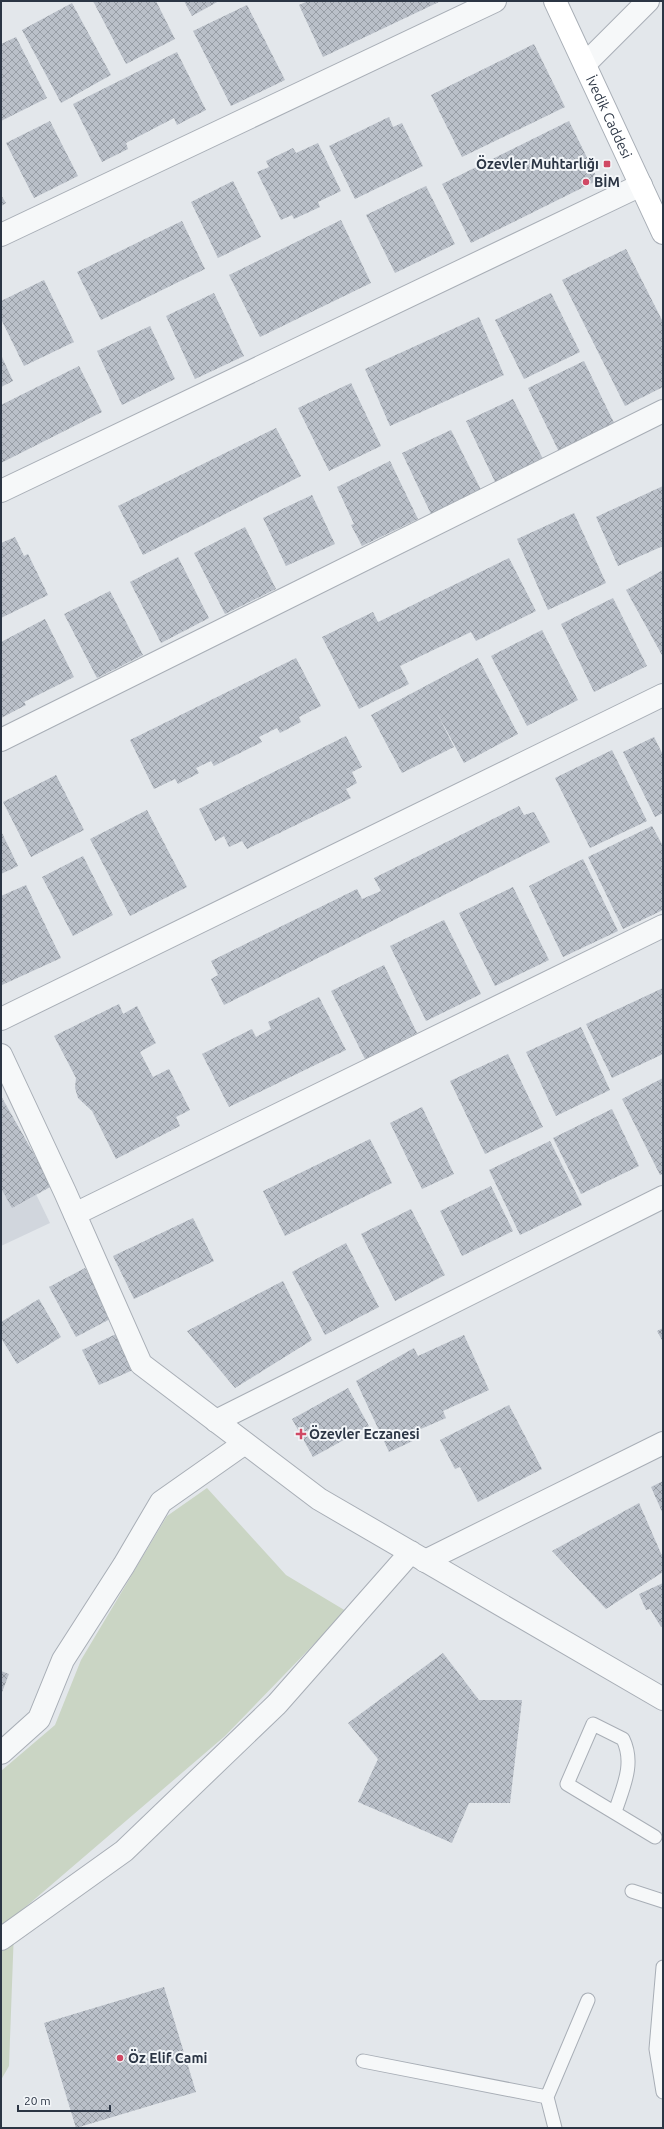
<svg xmlns="http://www.w3.org/2000/svg" width="664" height="2129" font-family="Ubuntu,sans-serif">
<style>
.built{fill:#d1d6dd}
.green{fill:#cad5c4}
.building{fill:url(#building-cross-hatch)}
.lines{fill:none;stroke-linecap:round;stroke-linejoin:round}
.service-casing{stroke:#a8aeb6;stroke-width:15}
.minor-casing{stroke:#a8aeb6;stroke-width:24}
.tertiary-casing{stroke:#a8aeb6;stroke-width:24}
.secondary-casing{stroke:#a8aeb6;stroke-width:24}
.service{stroke:#f6f8f9;stroke-width:13}
.minor{stroke:#f6f8f9;stroke-width:22}
.tertiary{stroke:#f6f8f9;stroke-width:22}
.secondary{stroke:#fff;stroke-width:22}
.poi-dot{fill:#d04864;stroke:#f3f6f9;stroke-width:1.5}
.labels{text-anchor:middle;dominant-baseline:central;stroke-width:4;stroke-linejoin:round;paint-order:stroke}
.street-label{font-size:14px;fill:#2b3544;stroke:#f3f6f9}
.poi-label{font-size:14px;font-weight:bold;fill:#2b3544;stroke:#f3f6f9;text-anchor:start}
</style>
<defs>
<pattern id="building-cross-hatch" width="8" height="8" patternUnits="userSpaceOnUse"><rect width="8" height="8" fill="#bac0c9"/><path d="M0 0l8 8M0 8l8-8" fill="none" stroke="#979da5"/></pattern>
</defs>
<rect width="100%" height="100%" fill="#e3e7eb"/>
<path class="built" d="M1,1122L50,1223L1,1246Z"/>
<path class="green" d="M207,1488L286,1575L346,1611L225,1736L22,1910L14,1930L9,2066L1,2080V1771L55,1725L81,1660L167,1516Z"/>
<path class="building" d="M93,1H156L175,39L126,64Z
M184,1H219L192,16Z
M308,1H441L323,57L299,5Z
M72,3L111,75L61,103L22,30Z
M247,5L285,80L231,106L193,31Z
M16,37L47,98L1,121V44Z
M534,44L565,107L462,157L431,95Z
M177,52L206,110L177,125L174,118L126,143L128,149L102,162L73,104Z
M389,117L393,127L402,123L423,166L355,199L329,146Z
M50,121L78,176L34,198L6,143Z
M569,121L598,180L471,243L442,184Z
M318,143L341,191L318,202L320,207L294,219L292,215L281,220L257,172L269,167L266,161L293,148L296,153Z
M233,181L261,237L218,258L191,202Z
M426,186L455,244L395,273L366,215Z
M1,195L6,203L1,206Z
M341,220L371,283L260,337L229,275Z
M182,221L205,269L101,320L77,272Z
M626,249L663,322V387L625,406L562,280Z
M44,280L74,342L24,366L1,319V301Z
M214,293L244,356L195,379L166,316Z
M551,293L580,352L524,379L495,320Z
M479,317L504,375L390,426L365,369Z
M150,326L175,379L122,405L97,351Z
M1,355L13,381L1,387Z
M584,361L617,429L561,456L528,388Z
M79,366L102,412L1,463V405Z
M351,383L381,446L329,471L298,408Z
M513,399L545,463L497,486L466,421Z
M276,428L301,476L143,555L118,506Z
M451,430L481,490L431,514L402,453Z
M390,461L418,519L362,546L351,525L354,524L337,487Z
M663,486V546L618,566L596,517Z
M312,495L335,544L286,566L263,518Z
M574,513L606,583L548,610L517,539Z
M245,527L276,589L225,614L194,553Z
M15,537L24,556L28,554L48,595L1,618V543Z
M178,557L209,618L161,643L130,582Z
M509,558L536,611L476,641L471,632L400,666L409,684L359,709L322,637L373,612L378,622Z
M663,570V657L626,590Z
M110,591L143,655L97,678L64,614Z
M613,598L647,666L594,692L561,624Z
M45,619L74,677L24,702L26,705L1,718V642Z
M542,630L578,700L527,726L491,656Z
M296,658L321,706L299,717L301,722L280,733L277,728L259,737L262,742L214,766L211,761L196,768L199,773L178,784L175,779L154,789L130,740Z
M478,658L518,734L464,763L436,711L454,747L402,773L371,715Z
M346,736L362,767L352,772L357,783L346,789L351,798L247,849L242,841L229,847L224,836L215,841L199,809Z
M654,737L663,755V813L655,817L623,752Z
M612,750L647,821L590,848L555,778Z
M56,775L84,830L31,857L3,802Z
M519,806L524,815L534,812L550,842L224,1005L211,979L218,975L211,961L357,889L362,899L381,891L374,878Z
M147,810L187,887L130,916L90,839Z
M652,826L663,846V910L623,929L588,857Z
M1,831L18,866L1,874Z
M83,856L113,915L73,936L42,877Z
M583,859L618,931L563,957L529,886Z
M26,885L61,958L2,985L1,896Z
M513,887L549,960L495,986L459,913Z
M444,920L481,994L426,1021L390,946Z
M384,965L417,1033L365,1059L331,991Z
M663,988V1054L612,1078L586,1024Z
M319,997L346,1050L229,1107L202,1054L252,1029L256,1037L271,1029L268,1022Z
M119,1004L123,1014L137,1006L156,1043L140,1052L153,1077L169,1069L190,1110L176,1117L180,1126L116,1159L92,1111L78,1098L75,1088L76,1078L54,1036Z
M581,1027L610,1090L556,1116L526,1052Z
M508,1054L543,1127L485,1154L450,1081Z
M663,1078V1174L660,1175L622,1099Z
M1,1096L52,1186L12,1208L1,1188Z
M422,1107L454,1174L422,1189L390,1123Z
M612,1109L639,1166L581,1194L553,1138Z
M370,1139L392,1183L285,1236L263,1191Z
M550,1141L582,1205L520,1235L489,1170Z
M491,1186L513,1231L462,1256L440,1211Z
M411,1209L445,1275L395,1301L361,1234Z
M193,1218L214,1261L134,1299L113,1256Z
M346,1243L379,1307L325,1335L292,1272Z
M85,1268L112,1318L76,1337L49,1287Z
M283,1281L312,1340L235,1388L187,1331Z
M39,1299L61,1337L17,1364L1,1338V1322Z
M663,1328V1342L657,1331Z
M116,1334L133,1370L99,1385L82,1350Z
M464,1335L489,1390L443,1411L446,1418L414,1432L417,1439L389,1452L356,1381L414,1348L418,1356Z
M348,1388L369,1426L313,1457L292,1419Z
M509,1405L542,1469L478,1502L460,1467L455,1469L440,1440Z
M663,1481V1514L651,1487Z
M639,1503L663,1558V1572L606,1609L552,1551Z
M663,1583V1625L661,1627L650,1609L646,1610L639,1594Z
M443,1653L479,1700H522L510,1803H469L452,1843L358,1802L378,1759L348,1723Z
M1,1671L9,1674L1,1695Z
M164,1987L196,2092L76,2128L44,2023Z"/>
<g class="lines">
<g class="service-casing">
<path id="service" d="M615,1812C623,1787 635,1764 623,1739L593,1724L567,1784L655,1837
M632,1891L663,1901
M663,1967L656,2049L663,2092
M363,2061L547,2097
M555,2128L547,2097L588,2000"/>
</g>
<g class="minor-casing">
<path id="minor" d="M585,64L648,1
M1,235L495,1
M1,491L641,185
M1,740L663,411
M1,1019L663,695
M75,1214L663,926
M216,1421L663,1197
M425,1561L663,1443"/>
</g>
<g class="tertiary-casing">
<path id="tertiary" d="M1,1055L65,1192L141,1364L319,1499L663,1699
M1,1753L39,1719L63,1660L124,1565L161,1502L245,1443
M1,1939L124,1851L277,1704L411,1552"/>
</g>
<g class="secondary-casing">
<g id="secondary">
<path id="s1" d="M555,1L663,233"/>
</g>
</g>
<use href="#service" class="service"/>
<use href="#minor" class="minor"/>
<use href="#tertiary" class="tertiary"/>
<use href="#secondary" class="secondary"/>
</g>
<g class="poi-dot">
<rect x="603" y="160" width="8" height="8" rx="2"/>
<circle cx="586" cy="182" r="4"/>
<path d="M299 1428h4v4h4v4h-4v4h-4v-4h-4v-4h4z"/>
<circle cx="120" cy="2058" r="4"/>
</g>
<g class="labels">
<g class="street-label">
<text stroke="none"><textPath href="#s1" startOffset="128">İvedik Caddesi</textPath></text>
</g>
<g class="poi-label">
<text x="599" y="164" text-anchor="end">Özevler Muhtarlığı</text>
<text x="594" y="182">BİM</text>
<text x="309" y="1434">Özevler Eczanesi</text>
<text x="128" y="2058">Öz Elif Cami</text>
</g>
</g>
<rect width="664" height="2129" fill="none" stroke="#2b3544" stroke-width="4"/>
<path d="M18 2105v6h92v-6" fill="none" stroke="#2b3544" stroke-width="2"/>
<text x="24" y="2105" font-size="12" fill="#2b3544" stroke="#f3f6f9" stroke-width="3" paint-order="stroke">20 m</text>
</svg>
